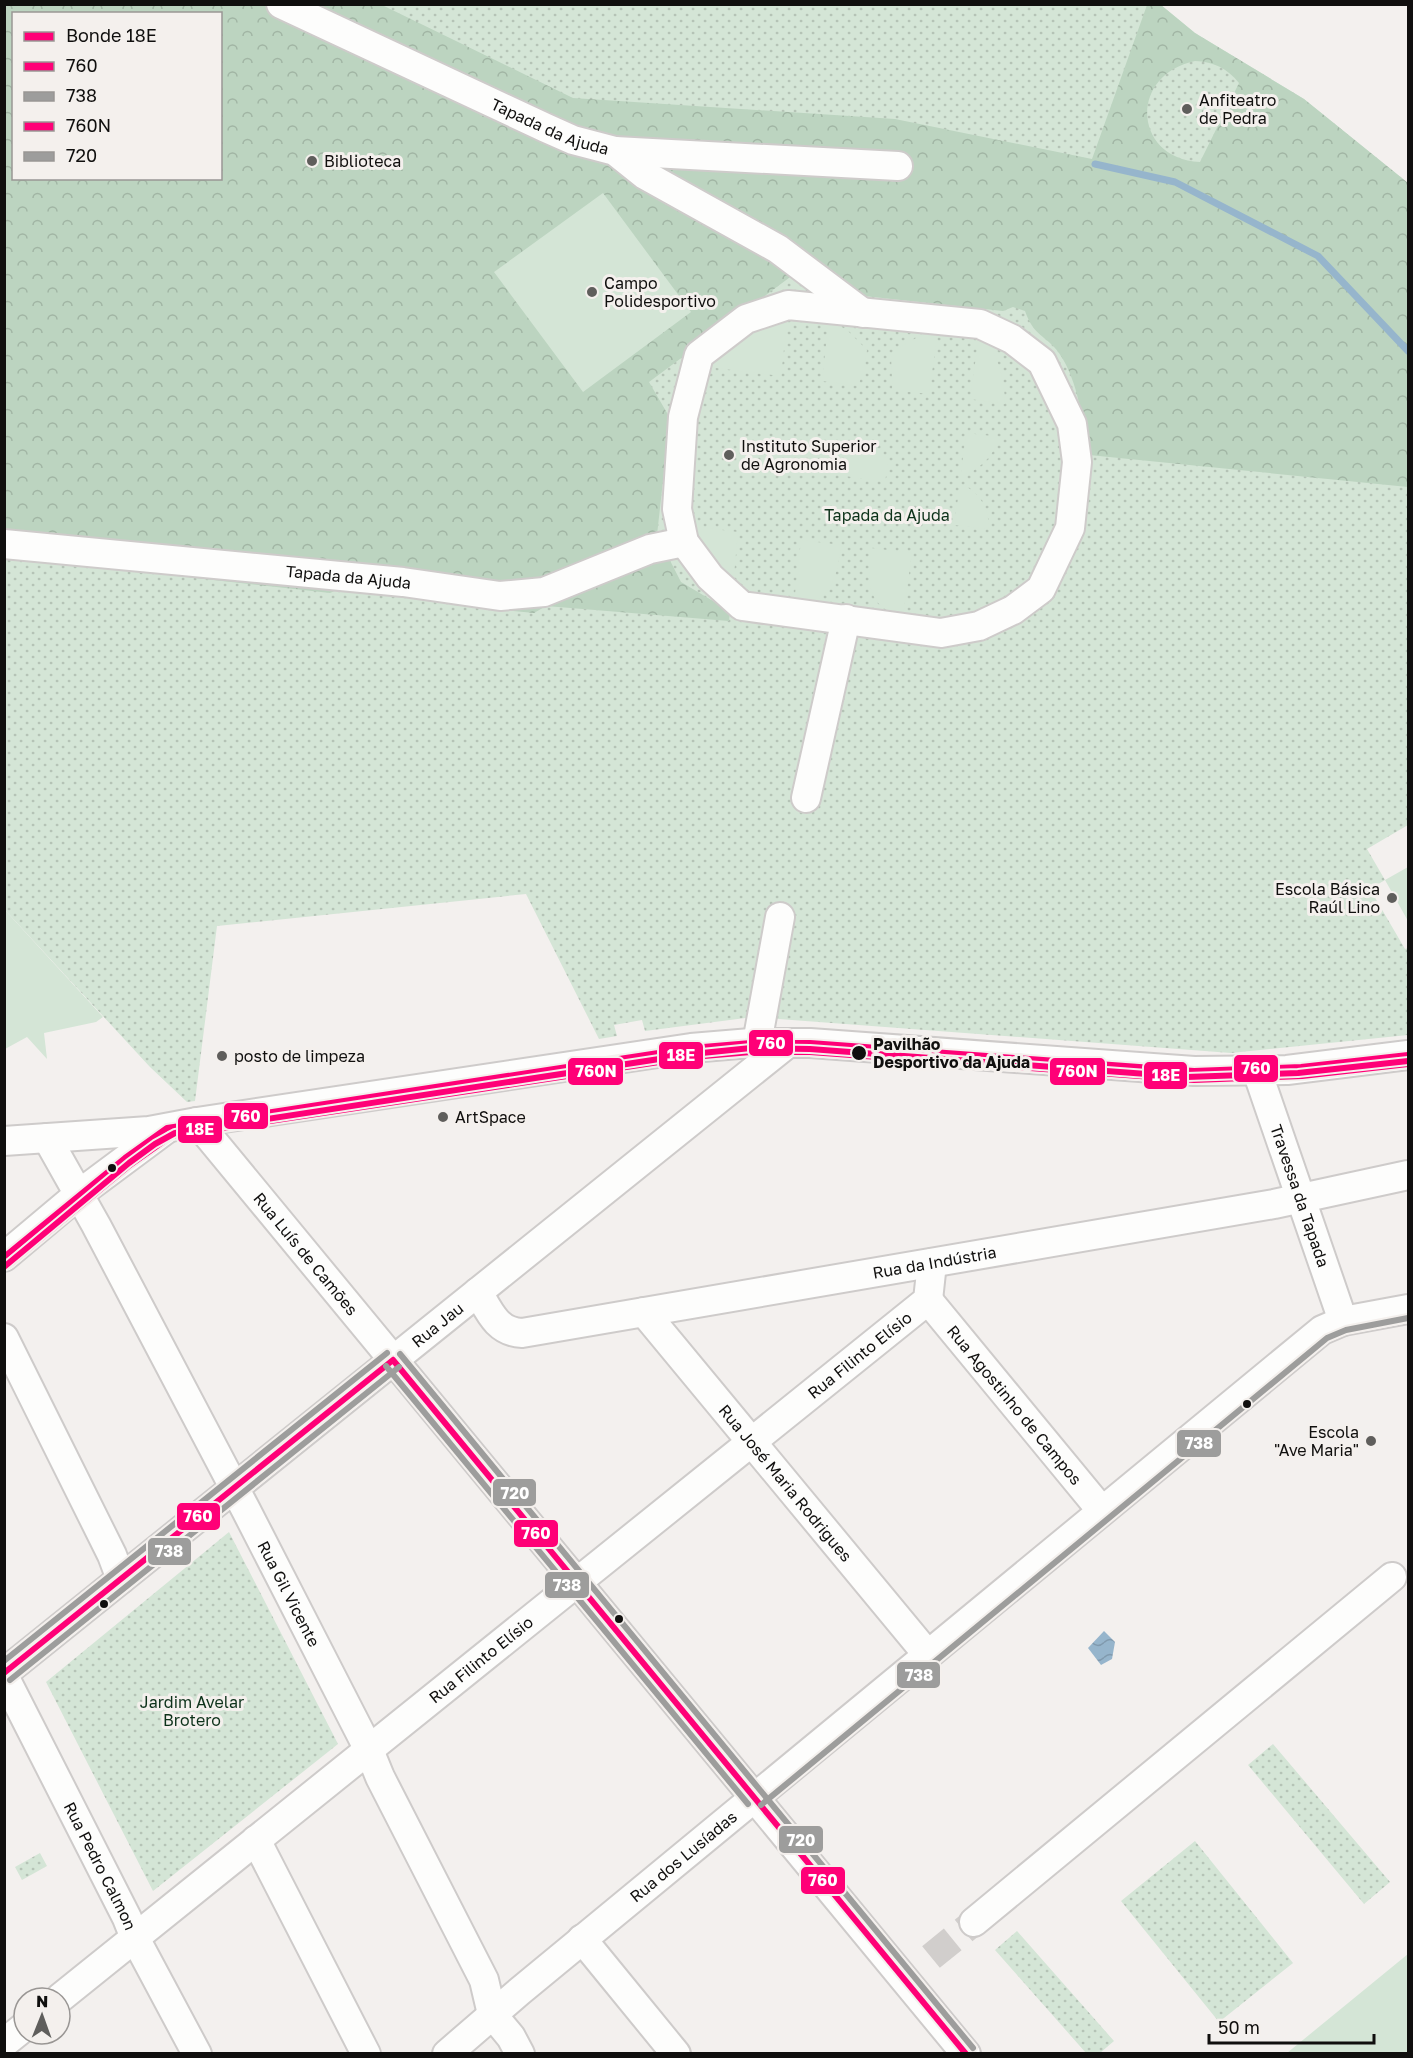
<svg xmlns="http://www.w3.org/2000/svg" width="1413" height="2058" font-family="'Golos Text',sans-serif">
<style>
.grass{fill:url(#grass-dots);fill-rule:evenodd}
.forest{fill:url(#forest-crowns);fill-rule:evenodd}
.garden{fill:#d4e5d6}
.water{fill:url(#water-waves)}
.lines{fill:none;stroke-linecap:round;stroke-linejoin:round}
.stream{stroke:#96b5cc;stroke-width:7}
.minor-tunnel{stroke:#d1cecc;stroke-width:28;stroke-dasharray:28 14;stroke-linecap:butt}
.minor-casing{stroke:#cecbca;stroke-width:32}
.minor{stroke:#fdfdfc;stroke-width:28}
.bus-1-casing{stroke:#f4f0ed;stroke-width:10}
.bus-2-casing{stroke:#f4f0ed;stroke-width:10}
.bus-3-casing{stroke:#f4f0ed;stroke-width:10}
.bus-4-casing{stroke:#f4f0ed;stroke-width:10}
.bus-1{stroke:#f07;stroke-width:6}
.bus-2{stroke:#9d9d9c;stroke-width:6}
.bus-3{stroke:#f07;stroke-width:6}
.bus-4{stroke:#9d9d9c;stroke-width:6}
.tram-1-casing{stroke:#f4f0ed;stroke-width:10}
.tram-1{stroke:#f07;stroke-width:6}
.poi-dot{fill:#5f5e5c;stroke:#f4f0ed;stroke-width:2}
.stop-dot{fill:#100f0e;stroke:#f4f0ed;stroke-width:2}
.labels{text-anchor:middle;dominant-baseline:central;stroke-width:6;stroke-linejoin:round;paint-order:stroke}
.poi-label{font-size:16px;fill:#100f0e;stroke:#f4f0ed;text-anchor:start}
.street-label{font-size:16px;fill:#100f0e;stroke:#f4f0ed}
.park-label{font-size:16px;fill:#0d321a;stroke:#f4f0ed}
.stop-label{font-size:16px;font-weight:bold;fill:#100f0e;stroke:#f4f0ed;text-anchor:start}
.line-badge{stroke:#f4f0ed;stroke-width:2}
.badge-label{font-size:16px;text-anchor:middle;font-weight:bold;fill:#fff}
</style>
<defs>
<pattern id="grass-dots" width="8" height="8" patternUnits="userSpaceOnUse" patternTransform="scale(1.5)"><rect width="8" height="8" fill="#d4e5d6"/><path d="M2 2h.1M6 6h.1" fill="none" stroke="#b5c3b6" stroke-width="1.8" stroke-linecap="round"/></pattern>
<pattern id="forest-crowns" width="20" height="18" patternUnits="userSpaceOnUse" patternTransform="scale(1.5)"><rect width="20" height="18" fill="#bcd4c0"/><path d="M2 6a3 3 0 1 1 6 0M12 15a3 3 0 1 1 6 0" fill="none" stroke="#a1b5a4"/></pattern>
<pattern id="water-waves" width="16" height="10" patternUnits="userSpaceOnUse" patternTransform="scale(1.5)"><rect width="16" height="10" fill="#96b5cc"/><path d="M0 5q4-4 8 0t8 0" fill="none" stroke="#809aae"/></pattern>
</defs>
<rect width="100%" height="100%" fill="#f3f0ee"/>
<path class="grass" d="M5,5H1161L1195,33L1304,99L1408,183V825L1367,849L1385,880L1370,889L1405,949L1408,948V1035L1231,1053L753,1017L645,1031L642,1020L614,1025L617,1036L599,1039L526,894L217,926L195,1101L187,1102L150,1067L5,910ZM14,14H220V178H14Z
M229,1532L338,1744L153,1891L46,1682Z
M1273,1744L1390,1882L1364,1904L1248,1765Z
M1195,1841L1293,1963L1219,2022L1121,1901Z
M40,1853L47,1866L22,1880L15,1867Z
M1017,1931L1114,2041L1100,2053H1086L995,1950Z"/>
<path class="forest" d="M5,5H382L573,98L895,119L1092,159L1147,5H1161L1195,33L1304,99L1408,183V487L1089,455C1082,421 1079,382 1059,353C1046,335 1034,337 1025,311L1013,307L1003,311L864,296L813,260L649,382L670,418L657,535L681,582L730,611L729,621L546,606L534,613L453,605L443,597L346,586L330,593L5,557ZM14,14H220V178H14ZM1195,61C1214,62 1227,68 1239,83L1200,162C1133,159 1128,75 1195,61Z"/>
<path class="garden" d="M603,193L691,312L583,392L494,272Z
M788,313L781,376L708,367L725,349L745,333Z
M829,318L849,332L867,350C866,364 861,373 859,386L822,381Z
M938,330L929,394L892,390C893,376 890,366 892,352L916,338Z
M979,335C998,350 1005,380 1005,404L970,399Z
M966,433L1001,437C993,454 984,466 967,474L961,473Z
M848,453L889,458L885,482L845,476Z
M960,485C978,488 991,511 988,529L954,525Z
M690,526L738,532L733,586Z
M801,540L841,545C839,563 835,593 814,601C808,603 801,602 794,603Z
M871,548L912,553L903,616C866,609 867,579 871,548Z
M1408,867V921L1385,880Z
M5,910L103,1017L96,1022L44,1033L47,1059L27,1037L5,1049Z
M1408,1954V2053H1287Z"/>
<path class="water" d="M1104,1631L1115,1642L1112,1659L1101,1665L1088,1648Z"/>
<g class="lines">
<path class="stream" d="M1095,164L1175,182L1318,256L1408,351"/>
<path class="minor-tunnel" d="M931,1957L974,1922"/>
<g class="minor-casing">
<g id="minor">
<path id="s1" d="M281,4L546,128L573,140L615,151L645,175L778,249L863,313"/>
<path d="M615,151L898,166"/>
<path d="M788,305L980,324L1012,339L1042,362L1072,424L1077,462L1070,528L1041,589L1013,610L979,626L941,633L742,606L710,577L684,542L677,509L683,417L699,355L746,319Z"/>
<path id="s2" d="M4,544L403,582L500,596L544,592L650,549L684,542"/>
<path d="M806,798L846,619"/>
<path d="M757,1043L780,917"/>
<path id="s3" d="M1257,1071L1343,1321"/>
<path id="s4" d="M197,1122L966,2054"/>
<path id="s5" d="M47,1138L96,1225L246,1510L369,1750L380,1777L484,1980L492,2014L511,2037L520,2054"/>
<path d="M4,1141L149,1131L197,1122L691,1048L751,1043H810L1194,1071L1287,1070L1408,1055"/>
<path d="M4,1257L79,1194L165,1130"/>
<path id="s6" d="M478,1292C489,1311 497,1332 522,1333L1274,1204L1408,1175"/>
<path id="s7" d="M928,1300L1102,1511"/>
<path id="s8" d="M644,1312L928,1655"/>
<path d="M4,1338L112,1555L121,1579"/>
<path id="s9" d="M4,1673L788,1043"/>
<path id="s10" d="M4,1676L127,1918L135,1938L197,2054"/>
<path d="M256,1840L366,2054"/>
<path d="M974,1922L1392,1577"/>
<path d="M582,1939L676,2054"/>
<path id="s11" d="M60,1998L928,1300L932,1263"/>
<path d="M4,2043L24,2027"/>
<path id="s12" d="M447,2054L520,1991L1322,1330L1343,1321L1408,1309"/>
</g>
</g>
<use href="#minor" class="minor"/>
<g class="bus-1-casing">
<path id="bus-1" d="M4,1257L125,1158L167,1128L691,1048L751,1043H810L1194,1071L1301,1067L1408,1055
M393,1360L966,2054
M4,1673L393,1360"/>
</g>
<g class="bus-2-casing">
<path id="bus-2" d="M386,1366L748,1804
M10,1680L399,1367
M761,1805L1327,1338L1346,1330L1408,1318"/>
</g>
<g class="bus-3-casing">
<path id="bus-3" d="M10,1264L130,1165L171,1136L692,1057L751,1052H810L1194,1080L1302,1076L1408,1064"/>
</g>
<g class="bus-4-casing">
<path id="bus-4" d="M400,1354L973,2048
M4,1661L387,1353"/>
</g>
<use href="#bus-1" class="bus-1"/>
<use href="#bus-2" class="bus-2"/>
<use href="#bus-3" class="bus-3"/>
<use href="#bus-4" class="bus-4"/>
<g class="tram-1-casing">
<path id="tram-1" d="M4,1267L129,1163L155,1144L175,1133L692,1054L751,1048L810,1049L1187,1077L1298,1073L1408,1061"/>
</g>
<use href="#tram-1" class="tram-1"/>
</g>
<g class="poi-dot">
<circle cx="1187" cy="109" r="6"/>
<circle cx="312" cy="161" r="6"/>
<circle cx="592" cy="292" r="6"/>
<circle cx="729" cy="455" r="6"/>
<circle cx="1392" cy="898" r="6"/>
<circle cx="222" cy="1056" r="6"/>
<circle cx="443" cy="1117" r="6"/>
<circle cx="1371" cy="1441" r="6"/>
</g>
<g class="stop-dot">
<circle cx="859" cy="1053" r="8"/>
<circle cx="112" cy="1168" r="5"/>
<circle cx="1247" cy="1404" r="5"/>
<circle cx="104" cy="1604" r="5"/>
<circle cx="619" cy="1619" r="5"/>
</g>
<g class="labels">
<g class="poi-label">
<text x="1199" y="100">Anfiteatro<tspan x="1199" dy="18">de Pedra</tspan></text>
<text x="324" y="161">Biblioteca</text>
<text x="604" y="283">Campo<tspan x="604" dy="18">Polidesportivo</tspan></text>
<text x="741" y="446">Instituto Superior<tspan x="741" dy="18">de Agronomia</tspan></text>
<text x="1380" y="889" text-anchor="end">Escola Básica<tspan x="1380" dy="18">Raúl Lino</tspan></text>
<text x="234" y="1056">posto de limpeza</text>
<text x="455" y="1117">ArtSpace</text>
<text x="1359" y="1432" text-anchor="end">Escola<tspan x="1359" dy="18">"Ave Maria"</tspan></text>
</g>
<g class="street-label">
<text stroke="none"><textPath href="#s1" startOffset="296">Tapada da Ajuda</textPath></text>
<text stroke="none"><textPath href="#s2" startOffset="346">Tapada da Ajuda</textPath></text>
<text stroke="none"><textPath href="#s3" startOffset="132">Travessa da Tapada</textPath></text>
<text stroke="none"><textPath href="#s4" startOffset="171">Rua Luís de Camões</textPath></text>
<text stroke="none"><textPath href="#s6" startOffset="482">Rua da Indústria</textPath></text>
<text stroke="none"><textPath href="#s9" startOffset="556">Rua Jau</textPath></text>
<text stroke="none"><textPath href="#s11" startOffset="1026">Rua Filinto Elísio</textPath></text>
<text stroke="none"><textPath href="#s7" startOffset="136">Rua Agostinho de Campos</textPath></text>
<text stroke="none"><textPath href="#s8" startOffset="222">Rua José Maria Rodrigues</textPath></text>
<text stroke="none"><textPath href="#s5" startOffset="516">Rua Gil Vicente</textPath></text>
<text stroke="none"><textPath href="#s11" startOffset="540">Rua Filinto Elísio</textPath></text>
<text stroke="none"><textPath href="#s12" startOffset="308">Rua dos Lusíadas</textPath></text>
<text stroke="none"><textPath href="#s10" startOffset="213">Rua Pedro Calmon</textPath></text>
</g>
<g class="park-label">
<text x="887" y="515">Tapada da Ajuda</text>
<text x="192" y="1702">Jardim Avelar<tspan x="192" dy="18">Brotero</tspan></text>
</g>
<g class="stop-label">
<text x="873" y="1044">Pavilhão<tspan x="873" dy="18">Desportivo da Ajuda</tspan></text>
</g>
</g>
<g class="line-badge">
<rect x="748" y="1029" width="46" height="28" rx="6" fill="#f07"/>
<rect x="658" y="1041" width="46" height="29" rx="6" fill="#f07"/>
<rect x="1233" y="1054" width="46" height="29" rx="6" fill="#f07"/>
<rect x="1049" y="1057" width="57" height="29" rx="6" fill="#f07"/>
<rect x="567" y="1057" width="57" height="29" rx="6" fill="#f07"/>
<rect x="1143" y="1061" width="45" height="29" rx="6" fill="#f07"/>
<rect x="223" y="1102" width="46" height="28" rx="6" fill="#f07"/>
<rect x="177" y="1115" width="46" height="29" rx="6" fill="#f07"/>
<rect x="1176" y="1429" width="46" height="29" rx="6" fill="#9d9d9c"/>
<rect x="492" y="1478" width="45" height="29" rx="6" fill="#9d9d9c"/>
<rect x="176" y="1502" width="45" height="29" rx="6" fill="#f07"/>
<rect x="513" y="1519" width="46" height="29" rx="6" fill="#f07"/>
<rect x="147" y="1537" width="45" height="29" rx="6" fill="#9d9d9c"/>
<rect x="544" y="1571" width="46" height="28" rx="6" fill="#9d9d9c"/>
<rect x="896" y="1661" width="45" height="28" rx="6" fill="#9d9d9c"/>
<rect x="778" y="1825" width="46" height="29" rx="6" fill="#9d9d9c"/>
<rect x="800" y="1866" width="46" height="29" rx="6" fill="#f07"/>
</g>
<g class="badge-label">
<text x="771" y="1049">760</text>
<text x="681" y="1061">18E</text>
<text x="1256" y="1074">760</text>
<text x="1077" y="1077">760N</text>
<text x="596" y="1077">760N</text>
<text x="1166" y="1081">18E</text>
<text x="246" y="1122">760</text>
<text x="200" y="1135">18E</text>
<text x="1199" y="1449">738</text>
<text x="515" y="1499">720</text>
<text x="198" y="1522">760</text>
<text x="536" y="1539">760</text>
<text x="169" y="1557">738</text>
<text x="567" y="1591">738</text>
<text x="919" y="1681">738</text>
<text x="801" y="1846">720</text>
<text x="823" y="1886">760</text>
</g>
<rect width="1413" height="2058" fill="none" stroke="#100f0e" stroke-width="12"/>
<rect x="12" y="12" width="210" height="168" fill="#f4f0ed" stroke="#999694" stroke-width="1.5"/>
<rect x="24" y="32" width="30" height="9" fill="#ff0077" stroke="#999694" stroke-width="1.5"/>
<text x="66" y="42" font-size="18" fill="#100f0e">Bonde 18E</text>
<rect x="24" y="62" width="30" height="9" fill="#ff0077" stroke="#999694" stroke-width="1.5"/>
<text x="66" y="72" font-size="18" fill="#100f0e">760</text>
<rect x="24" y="92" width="30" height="9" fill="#9d9d9c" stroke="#999694" stroke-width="1.5"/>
<text x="66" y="102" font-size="18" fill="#100f0e">738</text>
<rect x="24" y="122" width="30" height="9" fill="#ff0077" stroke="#999694" stroke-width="1.5"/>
<text x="66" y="132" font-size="18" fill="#100f0e">760N</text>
<rect x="24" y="152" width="30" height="9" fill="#9d9d9c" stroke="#999694" stroke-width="1.5"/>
<text x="66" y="162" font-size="18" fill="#100f0e">720</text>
<g transform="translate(42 2016) rotate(1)"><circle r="28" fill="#f4f0ed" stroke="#999694" stroke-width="1.5"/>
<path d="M0-4.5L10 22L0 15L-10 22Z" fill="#5f5e5c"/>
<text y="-9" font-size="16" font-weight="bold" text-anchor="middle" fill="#100f0e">N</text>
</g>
<path d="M1209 2034v9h165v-9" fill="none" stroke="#100f0e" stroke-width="3"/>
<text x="1218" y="2034" font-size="18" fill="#100f0e" stroke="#f4f0ed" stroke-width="4.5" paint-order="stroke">50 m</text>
</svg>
